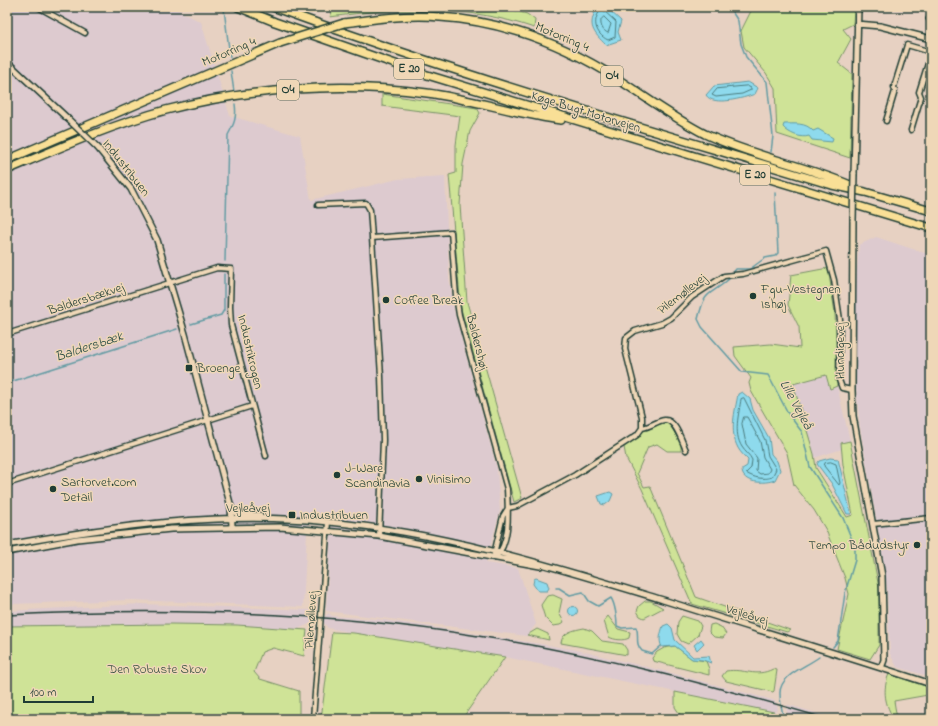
<svg xmlns="http://www.w3.org/2000/svg" width="938" height="726" font-family="'Indie Flower',sans-serif">
<style>
.built{fill:#ddcacf}
.green{fill:#cfe397;stroke:#779066}
.water{fill:#8edaed;stroke:#629ba3}
.lines{fill:none;stroke-linecap:round;stroke-linejoin:round}
.shore{stroke:#4b7c7e;stroke-width:1}
.stream{stroke:#629ba3;stroke-width:1.5}
.minor-casing{stroke:#1f3d34;stroke-width:7}
.tertiary-casing{stroke:#1f3d34;stroke-width:8}
.motorway-casing{stroke:#1f3d34;stroke-width:10}
.minor{stroke:#efd7b7;stroke-width:4}
.tertiary{stroke:#efd7b7;stroke-width:5}
.motorway{stroke:#f9df96;stroke-width:7}
.rail{stroke:#1f3d34;stroke-width:1.5}
.tertiary-bridge-casing{stroke:#1f3d34;stroke-width:8;stroke-linecap:butt}
.motorway-bridge-casing{stroke:#1f3d34;stroke-width:10;stroke-linecap:butt}
.tertiary-bridge{stroke:#efd7b7;stroke-width:5}
.motorway-bridge{stroke:#f9df96;stroke-width:7}
.poi-dot{fill:#1f3d34;stroke:#efd7b7;stroke-width:1.5}
.labels{text-anchor:middle;dominant-baseline:central;stroke-width:3;stroke-linejoin:round;paint-order:stroke}
.shield{fill:#efd7b7;stroke:#5d6b5b;stroke-width:1}
.shield-label{font-size:12px;font-weight:bold;fill:#1f3d34}
.street-label{font-size:13px;fill:#1f3d34;stroke:#efd7b7}
.poi-label{font-size:13px;fill:#1f3d34;stroke:#efd7b7;text-anchor:start}
.park-label{font-size:13px;fill:#314e3e;stroke:#efd7b7}
.water-label{font-size:14px;font-style:italic;fill:#2a4d46;stroke:#efd7b7}
</style>
<rect width="100%" height="100%" fill="#e7d1c2"/>
<filter id="ink" filterUnits="userSpaceOnUse"><feTurbulence type="fractalNoise" baseFrequency=".025" numOctaves="2"/><feDisplacementMap in="SourceGraphic" scale="8" xChannelSelector="R" yChannelSelector="G"/><feConvolveMatrix kernelMatrix="1 2 1 2 8 2 1 2 1" color-interpolation-filters="sRGB"/></filter>
<g filter="url(#ink)">
<path class="built" d="M7,7H172L201,22L230,116L300,136L311,200L398,179L445,176L449,278L455,315L497,469L500,511L486,563L518,568L536,624L527,636L326,611L332,517L308,514L303,607L132,600L10,604L7,593Z
M876,237L931,255V677L897,667L890,654L887,587L882,552L860,427L855,375V299L859,245Z
M826,375L830,389L837,386L850,441L841,443L842,449L814,458L793,384Z
M141,604L310,610L313,615V622L298,629L237,625L7,626V611Z
M329,613L332,616L377,619L433,627L572,649L668,672L773,700L777,703L778,710L774,712L505,657L354,633L328,628L324,623V617Z
M789,705L837,719H802L790,716L787,712L786,706Z"/>
<path class="green" d="M334,7H502L527,14L535,20L534,28C467,5 399,7 330,17Z
M753,7H854L853,24L843,29L851,39L838,63L852,74L850,158L777,134L775,88L766,73L744,47L741,31Z
M382,94L477,108L480,113L470,131L463,164L460,205L467,302L522,498L514,502L461,309L449,175L456,173V145L460,116L382,106Z
M828,268L835,313L837,386L830,389L826,375L793,384L814,454L816,468L847,517L853,515L843,465L841,443L850,441L879,588V645L870,659L837,649L849,594L845,578L826,530L814,510L794,485L787,453L751,391L749,383L751,378L735,356L734,347L771,344L800,348L799,327L788,305L791,275Z
M663,423L670,424L681,444V451H667L657,444L648,447L637,473L644,487L650,486L696,597L790,630L787,632L692,604L642,489L626,458L624,447L646,429Z
M553,595L562,599L559,613L564,622L560,625L553,626L545,618L541,605L547,596Z
M645,601H651L663,608L644,618L640,616L637,611L639,606Z
M608,616L618,629L630,632L629,638C624,641 614,640 609,637L604,621Z
M682,616L698,621L701,626L698,635L688,644L681,641L677,634L678,622Z
M171,624L237,625L307,630L304,656L273,648L262,652L254,672L260,679L299,691V719H7V626Z
M714,624L721,627L726,634L723,638L714,637L709,632L710,625Z
M584,628L592,631L602,641L623,644L627,650V655L561,643C562,632 574,630 584,628Z
M537,629L548,634L549,640L527,635Z
M332,632L354,633L505,657L462,719H321Z
M675,646L692,659L706,661L709,669V675L653,661L652,658L657,652L664,648Z
M773,669L777,670L774,691L773,692L726,681L722,676L726,671C745,668 755,678 773,669Z
M889,674L931,688V696L928,695L894,701L897,719H894C885,705 882,690 889,674Z
M675,692L774,712L776,719H683L675,707Z"/>
<path class="water" d="M597,8L608,9L621,21L618,32L621,40L606,45C593,32 587,26 597,8Z
M748,82L758,88L755,94C744,98 713,107 706,95L714,86Z
M784,124C794,124 806,122 813,131L818,129L833,138L832,142L812,140L809,136C801,139 788,133 783,127Z
M742,392L750,399L753,410L769,438L771,454L777,461L780,470L775,480C765,484 741,484 742,469L747,466L748,460C745,457 740,452 738,448C729,431 735,412 738,394Z
M830,458L838,459L851,514H847L832,484L817,464L819,461Z
M610,492L613,494L610,501L605,505L601,504L598,496Z
M536,578L547,582L549,588L547,591H538L533,584L534,579Z
M568.5 611a4.5 4.5 0 1 1 9 0a4.5 4.5 0 1 1-9 0Z
M668,624L672,628L675,640L693,657L709,656L711,663L703,660L692,659L675,646L662,647C658,640 661,633 663,626Z
M701,639L704,643L697,650L694,645Z"/>
<g class="lines">
<path class="shore" d="M602,9L616,22L615,37L608,40C595,34 591,19 602,9Z
M604,17L611,24L608,33C603,31 600,26 601,20Z
M747,86L751,88V90L742,94L716,97L712,95L717,89Z
M744,398L765,440L768,456L776,469L772,477C764,480 754,478 746,473L751,468L752,460C750,455 745,452 742,447C733,433 739,414 741,399Z
M744,417H747L760,441L763,457L770,469L768,473L760,474L756,471L757,458L746,444L742,424Z
M831,462L836,464L840,483L839,485L824,466L825,463Z"/>
<path class="stream" d="M729,7L738,21L741,44L746,57L767,82L773,136L771,152
M224,9L230,57
M231,71L234,92
M775,193L778,253L775,256L765,258L750,269H736C733,272 732,276 729,279C708,298 706,287 698,319L702,327L742,372L768,375L789,415L802,432L810,467L843,518L855,547V560L845,593L838,641L833,647
M225,261L228,135C234,124 237,118 235,104
M191,324L221,315L224,310V274
M7,383L177,329
M556,588H559L570,595L583,592L589,601L598,606L611,598C615,604 617,618 617,626L622,628L636,627C640,635 634,643 642,651L652,654L661,646
M784,719C782,711 780,702 780,694C779,675 806,667 819,657"/>
<g class="minor-casing">
<path id="minor" d="M38,7L85,33
M929,19L931,18
M886,121L895,91L894,87L907,45L931,52
M911,130L921,97L919,92L931,54
M318,205L366,203L370,210L372,238
M7,334L217,268L231,269L230,307L231,325L266,456
M642,428C650,427 657,421 664,420C675,418 682,442 686,450
M7,484L252,406
M508,508L517,506L575,475L637,435L642,428V417L625,349L626,338L635,331L662,323L671,318L692,297L724,276L743,274L826,251L834,280L840,320L839,380L842,388L852,390
M873,524L931,518
M379,536L383,440L381,376L372,238L451,232L456,296L459,315L507,489C508,510 511,543 495,558
M494,554L503,516L508,508
M313,719L328,522"/>
</g>
<g class="tertiary-casing">
<path id="tertiary" d="M857,24L880,26L931,39
M7,62L67,118
M98,148L131,189L157,240L185,334L231,507L232,526
M854,174L858,7
M853,220L852,390L853,416L882,576L884,660L881,668
M231,508L238,515H260
M7,545C113,526 221,511 329,522C446,533 551,566 663,600C752,628 842,655 931,684
M7,552L77,539L171,529L280,527L379,536L540,566"/>
</g>
<g class="motorway-casing">
<path id="motorway" d="M238,7L275,22L424,74L931,228
M273,7C457,75 645,128 832,185L865,192L931,211
M344,23C375,19 408,14 440,17C498,21 555,41 605,71C639,92 670,116 705,134C752,156 803,165 850,185
M7,160L280,43
M7,170C59,148 111,125 166,110C250,88 341,82 427,93C472,99 516,114 561,120"/>
</g>
<use href="#minor" class="minor"/>
<use href="#tertiary" class="tertiary"/>
<use href="#motorway" class="motorway"/>
<path class="rail" d="M7,615C165,607 321,611 478,636C596,654 712,685 827,719"/>
<g class="tertiary-bridge-casing">
<path id="tertiary-bridge" d="M67,118L98,148
M853,220L854,174"/>
</g>
<g class="motorway-bridge-casing">
<path id="motorway-bridge" d="M280,43L344,23"/>
</g>
<use href="#tertiary-bridge" class="tertiary-bridge"/>
<use href="#motorway-bridge" class="motorway-bridge"/>
</g>
</g>
<g class="poi-dot">
<circle cx="753" cy="296" r="4"/>
<circle cx="386" cy="300" r="4"/>
<rect x="185" y="364" width="8" height="8" rx="2"/>
<circle cx="337" cy="475" r="4"/>
<circle cx="419" cy="479" r="4"/>
<circle cx="53" cy="489" r="4"/>
<rect x="288" y="511" width="8" height="8" rx="2"/>
<circle cx="917" cy="545" r="4"/>
</g>
<g class="labels">
<g class="shield">
<rect x="394" y="59" width="30" height="20" rx="3"/>
<rect x="601" y="66" width="22" height="20" rx="3"/>
<rect x="277" y="80" width="22" height="20" rx="3"/>
<rect x="740" y="165" width="30" height="20" rx="3"/>
</g>
<g class="shield-label">
<text x="409" y="69">E 20</text>
<text x="612" y="76">O4</text>
<text x="288" y="90">O4</text>
<text x="755" y="175">E 20</text>
</g>
<g class="street-label">
<text transform="translate(562 37) rotate(23)">Motorring 4</text>
<text transform="translate(229 52) rotate(-23)">Motorring 4</text>
<text transform="translate(586 112) rotate(17)">Køge Bugt Motorvejen</text>
<text transform="translate(126 168) rotate(52)">Industribuen</text>
<text transform="translate(682 294) rotate(-38)">Pilemøllevej</text>
<text transform="translate(86 299) rotate(-18)">Baldersbækvej</text>
<text transform="translate(477 342) rotate(76)">Baldershøj</text>
<text transform="translate(840 351) rotate(-90)">Hundigevej</text>
<text transform="translate(250 352) rotate(77)">Industrikrogen</text>
<text x="248" y="508">Vejleåvej</text>
<text transform="translate(747 615) rotate(17)">Vejleåvej</text>
<text transform="translate(311 620) rotate(-86)">Pilemøllevej</text>
</g>
<g class="poi-label">
<text x="761" y="289">Fgu-Vestegnen<tspan x="761" dy="15">Ishøj</tspan></text>
<text x="394" y="300">Coffee Break</text>
<text x="197" y="368">Broenge</text>
<text x="345" y="468">J-Ware<tspan x="345" dy="15">Scandinavia</tspan></text>
<text x="427" y="479">Vinisimo</text>
<text x="61" y="482">Sartorvet.com<tspan x="61" dy="15">Detail</tspan></text>
<text x="300" y="515">Industribuen</text>
<text x="909" y="545" text-anchor="end">Tempo Bådudstyr</text>
</g>
<g class="park-label">
<text x="157" y="669">Den Robuste Skov</text>
</g>
<g class="water-label">
<text transform="translate(89 347) rotate(-18)">Baldersbæk</text>
<text transform="translate(796 405) rotate(61)">Lille Vejleå</text>
</g>
</g>
<rect width="938" height="726" fill="none" stroke="#efd7b7" stroke-width="24"/>
<rect x="12" y="12" width="914" height="702" fill="none" stroke="#1f3d34" stroke-width="1.5" filter="url(#ink)"/>
<path d="M24 696v6h69v-6" fill="none" stroke="#1f3d34" stroke-width="2"/>
<text x="30" y="696" font-size="12" fill="#1f3d34" stroke="#efd7b7" stroke-width="3" paint-order="stroke">100 m</text>
</svg>
